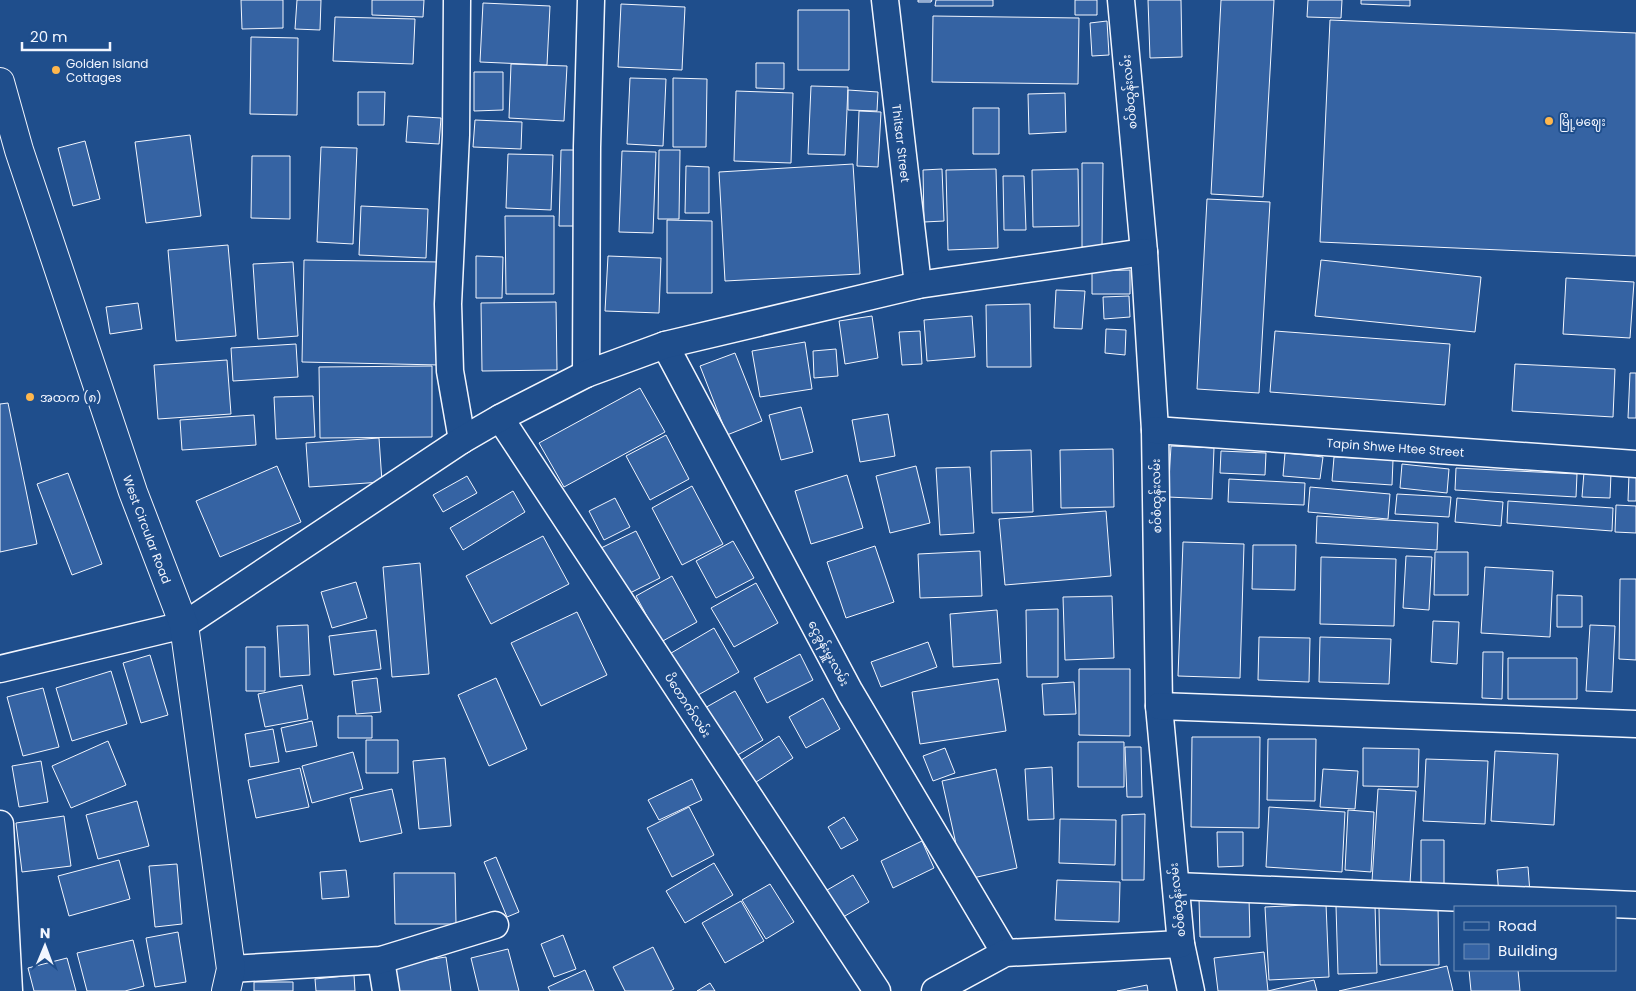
<svg xmlns="http://www.w3.org/2000/svg" width="1636" height="991" font-family="Poppins,'Noto Sans Myanmar',sans-serif">
<style>
.building{fill:#3563a3;stroke:#f2f6ff}
.lines{fill:none;stroke-linecap:round;stroke-linejoin:round}
.street-casing{stroke:#f2f6ff;stroke-width:29}
.secondary-casing{stroke:#f2f6ff;stroke-width:30}
.street{stroke:#1f4e8c;stroke-width:26}
.secondary{stroke:#1f4e8c;stroke-width:28}
.poi-dot{fill:#ffb74d;stroke:#1f4e8c;stroke-width:2}
.labels{text-anchor:middle;dominant-baseline:central;stroke-width:4;stroke-linejoin:round;paint-order:stroke}
.poi-label{font-size:12px;fill:#f2f6ff;stroke:#1f4e8c;text-anchor:start}
.street-label{font-size:12px;fill:#f2f6ff;stroke:#1f4e8c}
</style>
<rect width="100%" height="100%" fill="#1f4e8c"/>
<path class="building" d="M241,0H283V28L242,29Z
M297,0H321L320,30L295,29Z
M372,0H424L423,17L372,15Z
M918,0H932L931,2H918Z
M936,0H993V6H935Z
M1075,0H1097V15H1075Z
M1148,0H1181L1182,57L1150,58Z
M1221,0H1274L1263,197L1211,194Z
M1308,0H1342L1341,18L1307,17Z
M1361,0H1410V6L1361,4Z
M483,3L550,6L547,65L480,62Z
M621,4L685,7L682,70L618,67Z
M798,10H849V70H798Z
M933,16L1079,18L1078,84L932,82Z
M335,17L415,19L413,64L333,61Z
M1330,20L1636,33V256L1320,242Z
M1107,21L1109,55L1092,56L1090,23Z
M251,37L298,38L297,115L250,114Z
M756,63H784V89L756,88Z
M511,64L567,66L564,121L509,118Z
M474,72H503V110L474,111Z
M630,78L666,79L663,146L627,144Z
M673,78L707,79L706,147H673Z
M811,86L848,87L845,155L808,154Z
M848,90L878,92L877,111L848,110Z
M736,91L793,93L791,163L734,161Z
M358,92H385L384,125H358Z
M1065,93L1066,132L1029,134L1028,94Z
M973,108H999V154H973Z
M859,111L881,112L878,167L857,166Z
M408,116L441,118L439,144L406,142Z
M475,120L522,122L521,149L473,147Z
M190,135L201,216L146,223L135,142Z
M85,141L100,199L73,206L58,148Z
M321,147L357,148L353,244L317,242Z
M561,150H578L577,226H559Z
M659,150H680L679,219H658Z
M622,151L656,152L653,233L619,232Z
M508,154L553,155L551,210L506,208Z
M252,156H290V219L251,218Z
M1082,163H1103L1102,248L1082,247Z
M853,164L860,274L725,281L719,172Z
M686,166L709,167V213H685Z
M942,169L944,221L924,222L923,170Z
M996,169L998,248L948,250L946,170Z
M1078,169L1079,226L1033,227L1032,170Z
M1003,176H1024L1026,230H1004Z
M1207,199L1270,202L1259,393L1197,389Z
M361,206L428,209L426,258L359,255Z
M505,216H554V294H506Z
M667,220L712,221V293H667Z
M228,245L236,336L176,341L168,250Z
M476,256L503,257L502,298H476Z
M608,256L661,258L659,313L605,311Z
M304,260L441,262L440,365L302,362Z
M1321,260L1481,277L1475,332L1315,316Z
M293,262L298,336L258,339L253,264Z
M1130,270V294H1092V271Z
M1566,278L1634,282L1630,338L1563,334Z
M1056,290L1085,291L1082,329L1054,328Z
M1129,296L1130,317L1104,319L1103,297Z
M556,302L557,370L482,371L481,303Z
M138,303L142,329L110,334L106,307Z
M1030,304L1031,367H987L986,305Z
M872,316L878,358L845,364L839,321Z
M972,316L975,357L927,361L924,320Z
M1106,329L1126,330L1125,355L1105,353Z
M920,331L922,364L902,365L899,332Z
M1275,331L1450,344L1445,405L1270,392Z
M805,342L812,389L760,397L752,351Z
M296,344L298,377L233,381L231,348Z
M836,349L838,376L814,378L813,351Z
M735,353L762,421L727,435L700,366Z
M227,360L231,414L158,419L154,365Z
M1515,364L1615,369L1613,417L1512,411Z
M432,366V437L320,438L319,367Z
M1630,373H1636V418H1628Z
M640,388L665,432L564,487L539,443Z
M313,396L315,437L276,439L274,397Z
M8,403L37,544L0,552V404Z
M801,407L813,452L781,460L769,415Z
M888,414L895,456L860,462L852,420Z
M254,415L256,445L182,450L180,420Z
M666,435L689,479L650,500L626,456Z
M379,438L382,482L309,487L306,443Z
M1171,446L1214,448L1212,499L1168,497Z
M1113,449L1114,507L1061,508L1060,450Z
M1031,450L1033,512L992,513L991,451Z
M1221,451L1266,453L1265,475L1220,473Z
M1285,453L1323,457L1320,479L1283,476Z
M1334,457L1393,460L1392,485L1332,481Z
M1402,464L1449,469L1447,493L1400,488Z
M277,466L301,522L220,557L196,501Z
M916,466L930,523L890,533L876,476Z
M970,467L974,533L940,535L936,468Z
M1456,468L1577,474L1576,497L1455,490Z
M1584,472L1611,473L1610,498L1582,497Z
M68,473L102,564L72,575L37,484Z
M1629,474H1636V501H1628Z
M847,475L863,528L811,544L795,491Z
M467,476L477,493L443,512L433,495Z
M1229,479L1305,483L1304,505L1228,502Z
M692,486L723,544L682,565L652,508Z
M1310,487L1390,494L1388,519L1308,512Z
M513,491L525,512L463,550L450,528Z
M1397,494L1451,497L1449,517L1395,514Z
M615,498L630,527L604,540L589,511Z
M1457,498L1503,502L1501,526L1455,522Z
M1508,501L1613,508L1612,531L1507,523Z
M1616,505L1636,506V533L1615,532Z
M1106,511L1111,576L1005,585L999,519Z
M1317,516L1438,523L1437,550L1316,543Z
M636,531L660,578L626,595L601,548Z
M543,536L569,584L491,624L466,576Z
M733,541L754,578L716,598L696,561Z
M1183,542L1244,544L1240,678L1178,676Z
M1253,545H1296L1295,590L1252,589Z
M875,546L894,602L846,618L827,562Z
M980,551L982,596L920,598L918,554Z
M1435,552H1468V595H1434Z
M1406,556L1432,557L1429,610L1403,608Z
M1321,557L1396,559L1394,626L1320,624Z
M420,563L429,674L392,677L383,567Z
M1485,567L1553,571L1550,637L1481,633Z
M672,576L697,622L661,642L636,596Z
M1620,579H1636V660L1619,659Z
M356,582L367,618L332,628L321,592Z
M756,583L778,623L734,647L711,608Z
M1557,595L1582,596V627H1557Z
M1112,596L1114,658L1065,660L1063,597Z
M1058,609V677H1027L1026,610Z
M997,610L1001,663L953,667L950,614Z
M577,612L607,675L541,706L511,643Z
M1433,621L1459,622L1457,664L1431,662Z
M308,625L310,675L280,677L277,626Z
M1590,625L1615,626L1612,692L1586,691Z
M714,628L739,672L691,699L666,656Z
M376,630L381,669L334,675L329,636Z
M1259,637L1310,638L1309,682L1258,680Z
M1320,637L1391,639L1389,684L1319,682Z
M928,642L937,667L881,687L871,662Z
M246,647H265V691H246Z
M1483,652H1503L1502,699L1482,698Z
M800,654L813,680L767,703L754,678Z
M150,655L168,715L141,723L123,663Z
M1508,658H1577V699H1508Z
M1079,669H1130V736L1079,735Z
M111,671L127,724L72,741L56,688Z
M377,678L381,712L356,714L352,681Z
M496,678L527,749L489,766L458,695Z
M998,679L1006,731L920,744L912,692Z
M1074,682L1076,714L1044,715L1042,684Z
M302,685L308,719L265,727L258,694Z
M43,688L59,747L23,756L7,697Z
M735,691L763,740L731,759L703,709Z
M823,698L840,729L806,748L789,717Z
M338,716H372V738H338Z
M312,721L317,746L286,752L281,728Z
M273,729L279,762L250,767L245,734Z
M779,736L793,758L750,786L735,764Z
M1192,737H1260L1259,828L1191,827Z
M1268,739H1316L1315,801L1267,800Z
M366,740H398V773H366Z
M108,741L126,785L71,808L52,766Z
M1078,742H1124V787H1078Z
M1125,747H1141L1142,797H1127Z
M945,748L955,773L933,781L923,756Z
M1363,748L1419,749L1418,787L1363,786Z
M1495,751L1558,754L1554,825L1491,821Z
M353,752L363,789L312,803L302,766Z
M445,758L451,826L419,829L413,761Z
M1426,759L1488,761L1485,824L1423,821Z
M41,761L48,802L19,807L12,766Z
M1052,767L1054,819L1028,820L1025,769Z
M300,768L309,807L256,818L248,780Z
M996,769L1017,868L964,880L942,781Z
M1323,769L1358,771L1355,809L1320,807Z
M692,779L702,800L659,820L648,800Z
M392,789L402,833L360,842L350,798Z
M1378,789L1416,791L1410,883L1372,881Z
M137,801L149,846L98,859L86,815Z
M689,807L714,855L672,877L647,828Z
M1269,807L1345,812L1342,872L1266,867Z
M1348,810L1374,812L1371,872L1345,870Z
M1145,814L1144,880H1122V815Z
M64,816L71,866L22,872L16,823Z
M844,817L858,840L841,849L828,827Z
M1060,819L1116,820L1115,865L1059,863Z
M1217,832H1243V866L1218,867Z
M1421,840H1444V886H1421Z
M922,841L934,868L893,888L881,861Z
M496,857L519,912L507,917L484,862Z
M119,860L130,899L69,916L58,876Z
M714,863L733,895L685,923L666,891Z
M177,864L182,924L155,927L149,866Z
M1528,867L1530,893L1499,896L1497,870Z
M346,870L349,897L322,899L320,872Z
M394,873H455L456,924H395Z
M853,875L869,902L838,920L822,893Z
M1057,880L1120,882L1119,922L1055,920Z
M770,884L794,922L766,939L742,900Z
M1249,898L1250,937H1200L1199,899Z
M741,901L764,941L725,963L702,923Z
M1326,904L1329,977L1269,980L1265,907Z
M1375,905L1377,973L1338,974L1336,906Z
M1438,906L1439,965H1380L1379,908Z
M178,932L186,982L155,987L146,938Z
M563,935L576,969L554,977L541,944Z
M133,940L144,986L125,991H87L77,953Z
M653,947L674,989L670,991H625L613,967Z
M508,949L519,991H479L471,958Z
M1264,952L1268,991H1218L1214,958Z
M446,957L451,991H397L393,965Z
M67,958L76,991H34L28,968Z
M1447,966L1453,991H1339Z
M585,970L594,991H550L548,987Z
M1469,970H1518L1520,991H1471Z
M354,975L355,991H316L315,979Z
M1314,980L1317,991H1268Z
M254,982H293V991H254Z
M710,983L715,991H697Z
M1147,985L1148,991H1117Z"/>
<g class="lines">
<g class="street-casing">
<g id="street">
<path d="M457,0L456,135L448,304L450,371L462,440"/>
<path id="s1" d="M885,0L918,285"/>
<path d="M1121,0L1144,252L1155,430L1159,706L1181,944L1191,991"/>
<path d="M665,345L850,692L1005,953"/>
<path d="M586,374L587,147L591,0"/>
<path d="M500,418L877,991"/>
<path id="s2" d="M1155,430L1636,464"/>
<path d="M0,669L184,625L462,440L500,418L586,374L665,345L918,285L1144,252"/>
<path d="M1159,706L1636,724"/>
<path d="M0,824L9,991"/>
<path d="M1176,886L1636,905"/>
<path d="M381,960L386,991"/>
<path d="M231,969L381,960L495,925"/>
<path d="M935,991L1005,953L1181,944"/>
</g>
</g>
<g class="secondary-casing">
<g id="secondary">
<path id="s3" d="M0,82L19,150L133,492L184,625L231,969L226,991"/>
</g>
</g>
<use href="#street" class="street"/>
<use href="#secondary" class="secondary"/>
</g>
<g class="poi-dot">
<circle cx="56" cy="70" r="5"/>
<circle cx="1549" cy="121" r="5"/>
<circle cx="30" cy="397" r="5"/>
</g>
<g class="labels">
<g class="poi-label">
<text x="66" y="63">Golden Island<tspan x="66" dy="14">Cottages</tspan></text>
<text x="1559" y="121">မြို့မဈေး</text>
<text x="40" y="397">အထက (၈)</text>
</g>
<g class="street-label">
<text transform="translate(1129 92) rotate(-95)">စဝ်စံထွန်းလမ်း</text>
<text stroke="none"><textPath href="#s1" startOffset="144">Thitsar Street</textPath></text>
<text stroke="none"><textPath href="#s2" startOffset="241">Tapin Shwe Htee Street</textPath></text>
<text transform="translate(1156 496) rotate(-91)">စဝ်စံထွန်းလမ်း</text>
<text stroke="none"><textPath href="#s3" startOffset="471">West Circular Road</textPath></text>
<text transform="translate(829 653) rotate(62)">ငွေခွန်းမှူးလမ်း</text>
<text transform="translate(688 705) rotate(57)">ပိတောက်လမ်း</text>
<text transform="translate(1177 900) rotate(-96)">စဝ်စံထွန်းလမ်း</text>
</g>
</g>
<rect x="1454" y="906" width="162" height="65" fill="#1f4e8c" stroke="#7391ba"/>
<rect x="1464" y="922" width="25" height="8" fill="#1f4e8c" stroke="#7391ba"/>
<text x="1498" y="931" font-size="15" fill="#f2f6ff">Road</text>
<rect x="1464" y="944" width="25" height="15" fill="#3563a3" stroke="#7391ba"/>
<text x="1498" y="956" font-size="15" fill="#f2f6ff">Building</text>
<g transform="translate(45 946) rotate(1)" stroke="#1f4e8c" stroke-width="4" paint-order="stroke">
<path d="M0-4L9 19L0 12L-9 19Z" fill="#f2f6ff"/>
<text y="-8" font-size="14" font-weight="bold" text-anchor="middle" fill="#f2f6ff">N</text>
</g>
<path d="M22 42v8h88v-8" fill="none" stroke="#f2f6ff" stroke-width="2.5"/>
<text x="30" y="42" font-size="15" fill="#f2f6ff" stroke="#1f4e8c" stroke-width="4" paint-order="stroke">20 m</text>
</svg>
